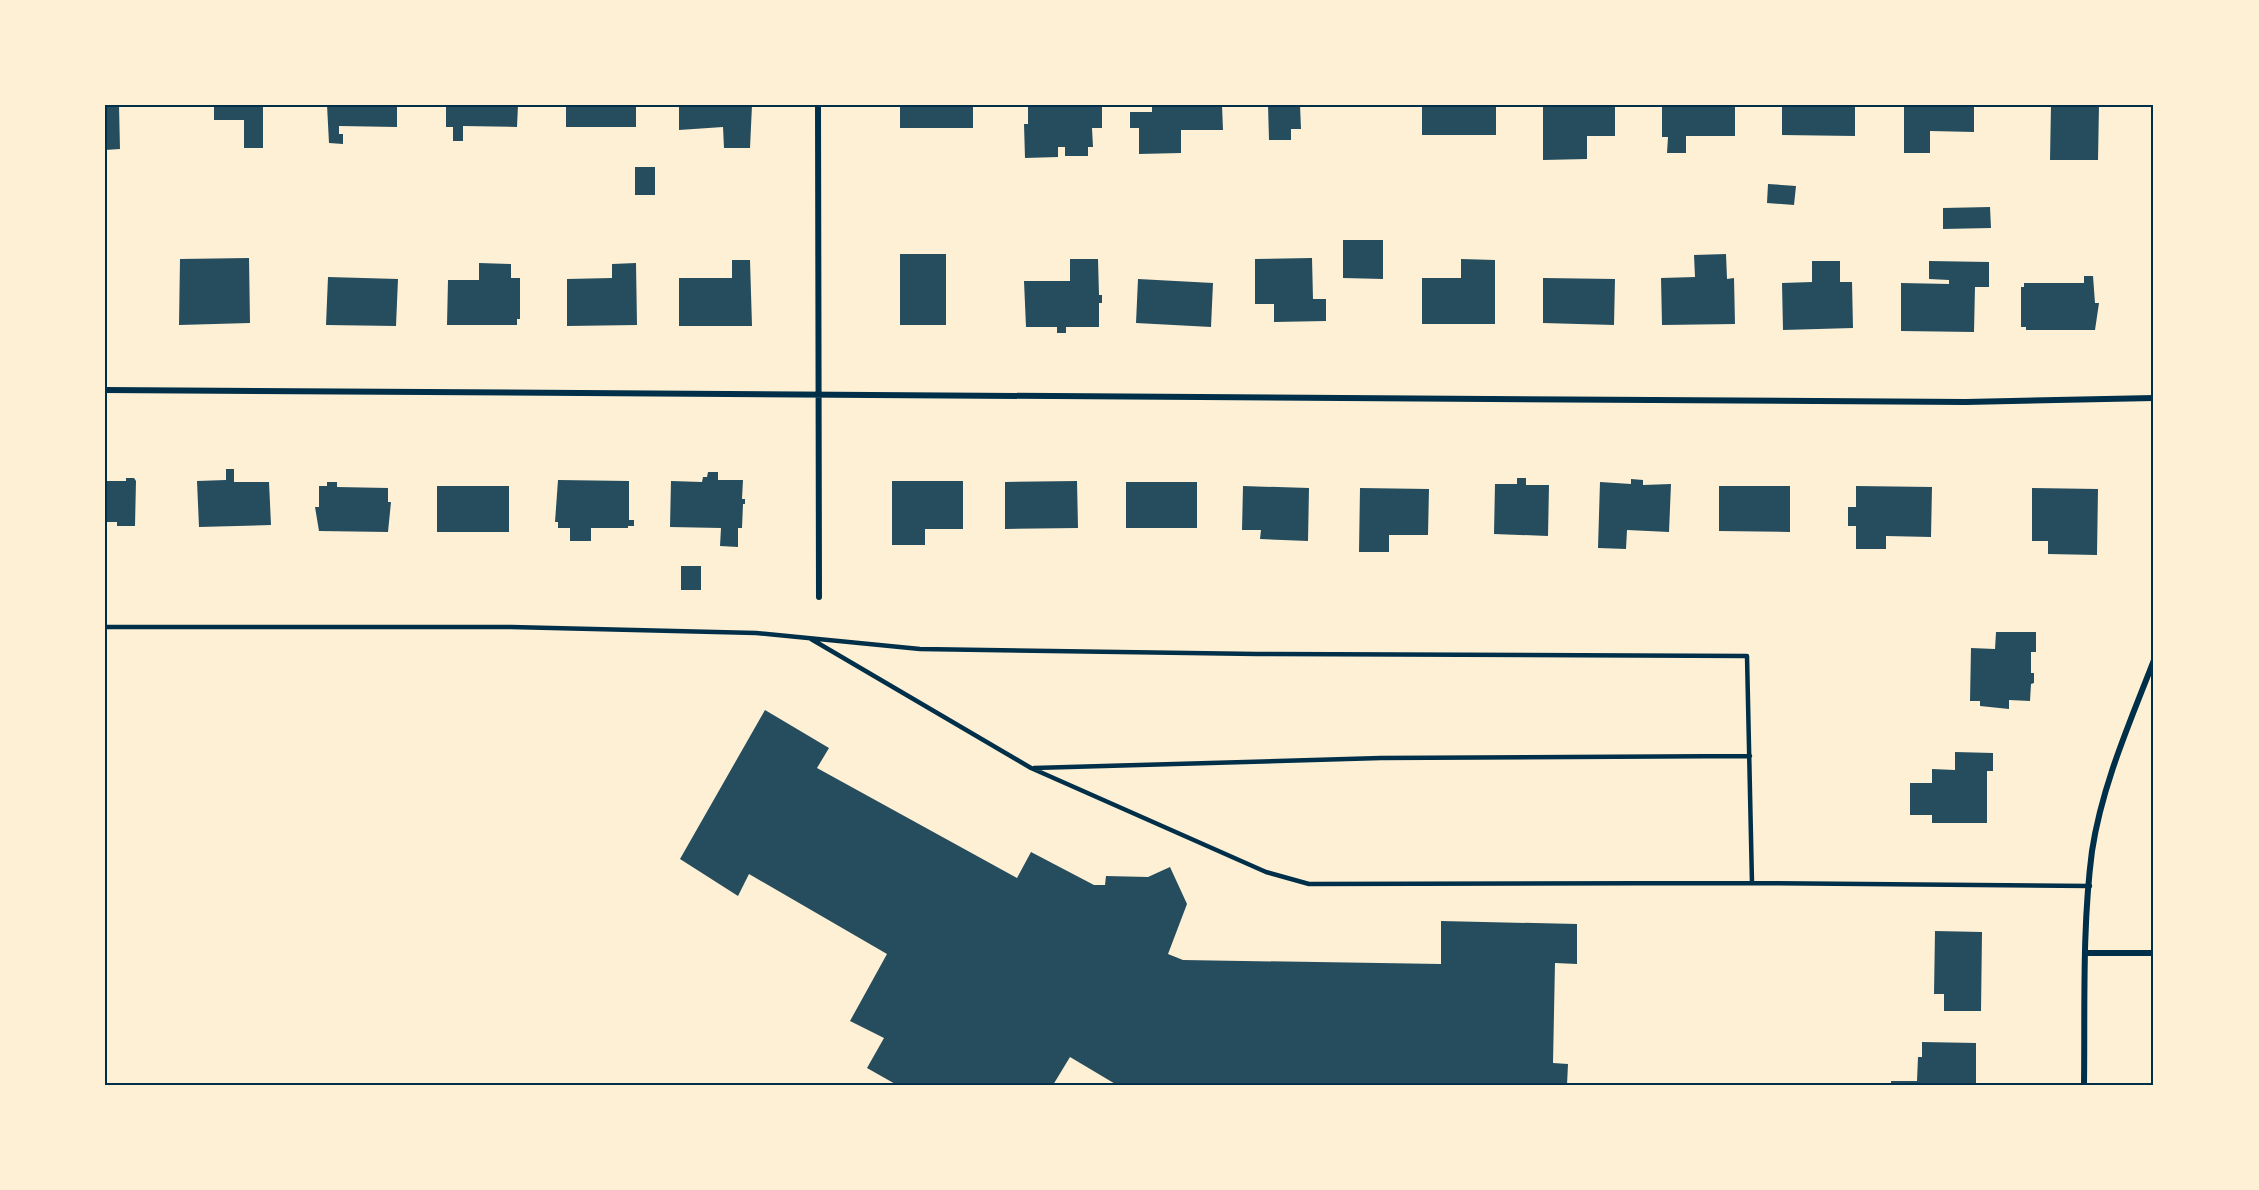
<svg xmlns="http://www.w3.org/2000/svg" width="2259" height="1190" font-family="'Fira Sans Condensed',sans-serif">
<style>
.building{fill:#264d5e}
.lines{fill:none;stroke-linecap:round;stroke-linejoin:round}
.service{stroke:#003049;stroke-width:4.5}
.minor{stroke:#003049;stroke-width:6}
.neatline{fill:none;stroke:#003049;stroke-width:2}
</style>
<rect width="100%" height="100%" fill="#fdf0d5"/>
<path class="building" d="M105,105H119L120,149L105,150Z
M214,105H263V148H244V120H214Z
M327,105H397V127L339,126V134H343V144L329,143Z
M446,105H518L517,127L463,126V141H453V127H446Z
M566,105H636V127H566Z
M679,105H752L750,148H724L723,127L679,130Z
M900,105H973V128H900Z
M1028,105H1102V128H1092L1093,147H1088V156H1065V147H1058V157L1025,158L1024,124H1028Z
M1152,105H1222L1223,130H1181V153L1139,154V128H1130V112H1152Z
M1268,105H1300L1301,129H1291V140H1269Z
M1422,105H1496V135H1422Z
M1543,105H1615V136H1587V159L1543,160Z
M1662,105H1735V136H1686V153H1667L1668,137H1662Z
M1782,105H1855V136L1782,135Z
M1904,105H1974V132L1930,131V153H1904Z
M2051,105H2099L2098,160H2050Z
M635,167H655V195H635Z
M1768,184L1796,186L1794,205L1767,203Z
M1990,207L1991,228L1943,229V208Z
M1343,240H1383V279L1343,278Z
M900,254H946V325H900Z
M1726,254L1727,279L1734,278L1735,324L1662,325L1661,278L1695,277L1694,255Z
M249,258L250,323L179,325L180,259Z
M1312,258L1313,299H1326V321L1274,322V304H1255V259Z
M1070,259H1098L1099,295H1102V303H1099V327H1066V333H1057V327H1026L1024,281H1070Z
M1461,259L1495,260V324H1422V278H1461Z
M732,260H750L752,326H679V278H732Z
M1812,261H1840V282H1852L1853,328L1783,330L1782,283L1812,282Z
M1929,261L1989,262V287H1975L1974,332L1901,331V283L1949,284V280L1929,279Z
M479,263L511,264V278H520V319H517V325H447L448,280H479Z
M636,263L637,325L567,326V279L612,278V264Z
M2084,276H2093L2095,303H2099L2095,330H2026V327H2021V287H2024V283H2084Z
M328,277L398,279L396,326L326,325Z
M1543,278L1615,279L1614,325L1543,323Z
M1138,279L1213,283L1211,327L1136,323Z
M226,469H234V482H269L271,525L199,527L197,481L226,480Z
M708,472H718V480H743L742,499H745V504H743L742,528H738V547L720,546L721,528L670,527L671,481L702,482L703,477H707Z
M126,478H134L136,481L135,526H117V522H105V481H126Z
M1517,478H1526V485H1549L1548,536L1494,534L1495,484H1517Z
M1631,479L1643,480V485L1671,484L1669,532L1627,530L1626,549L1598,548L1600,482L1631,484Z
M558,480L629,481V520H634V526H628V528H591V541H570V528H558V522H555Z
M892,481H963V529H925V545H892Z
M1077,481L1078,528L1005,529V482Z
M327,482H337V487L388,488V502H391L388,532L319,531L315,507H319V486H327Z
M1126,482H1197V528H1126Z
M437,486H509V532H437Z
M1243,486L1309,488L1308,541L1260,539L1261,530H1242Z
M1719,486H1790V532L1719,531Z
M1856,486L1932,487L1931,537L1886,536V549H1856V526H1848V507H1856Z
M1360,488L1429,489L1428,535H1389V552H1359Z
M2032,488L2098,489L2097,555L2048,554V541H2032Z
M681,566H701V590H681Z
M1996,632H2036V652H2031V673H2034V683L2031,684L2030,701L2009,700V709L1980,706V701H1970L1971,648L1995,649Z
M765,710L829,748L817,768L1017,878L1031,852L1094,885H1105L1106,876L1148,877L1170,867L1187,904L1168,954L1183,960L1441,964V921L1577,924V964L1555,963L1553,1063L1568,1064L1567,1085H1117L1070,1057L1053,1085H897L867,1068L884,1038L850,1021L887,954L749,874L738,896L680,859Z
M1955,752L1993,753V771H1987V823H1932V815H1910V783H1932V769L1955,770Z
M1935,931L1982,932L1981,1011H1944V994H1934Z
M1922,1042L1976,1043V1085H1891V1081H1917L1918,1057H1922Z"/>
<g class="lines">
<path class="service" d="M105,627H511L756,633L920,649L1257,654L1747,656L1752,883L1309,884L1266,872L1031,768L811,639
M1034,768L1381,758L1750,756
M1752,883L2090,886"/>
<path class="minor" d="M818,105L819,597
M105,390L1966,402L2154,398
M2085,953H2154
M2084,1085C2085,1008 2082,928 2092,851C2102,785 2130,722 2154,660"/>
</g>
<rect width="2259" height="1190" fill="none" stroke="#fdf0d5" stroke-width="213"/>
<rect x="106" y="106" width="2046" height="978" class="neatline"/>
</svg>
